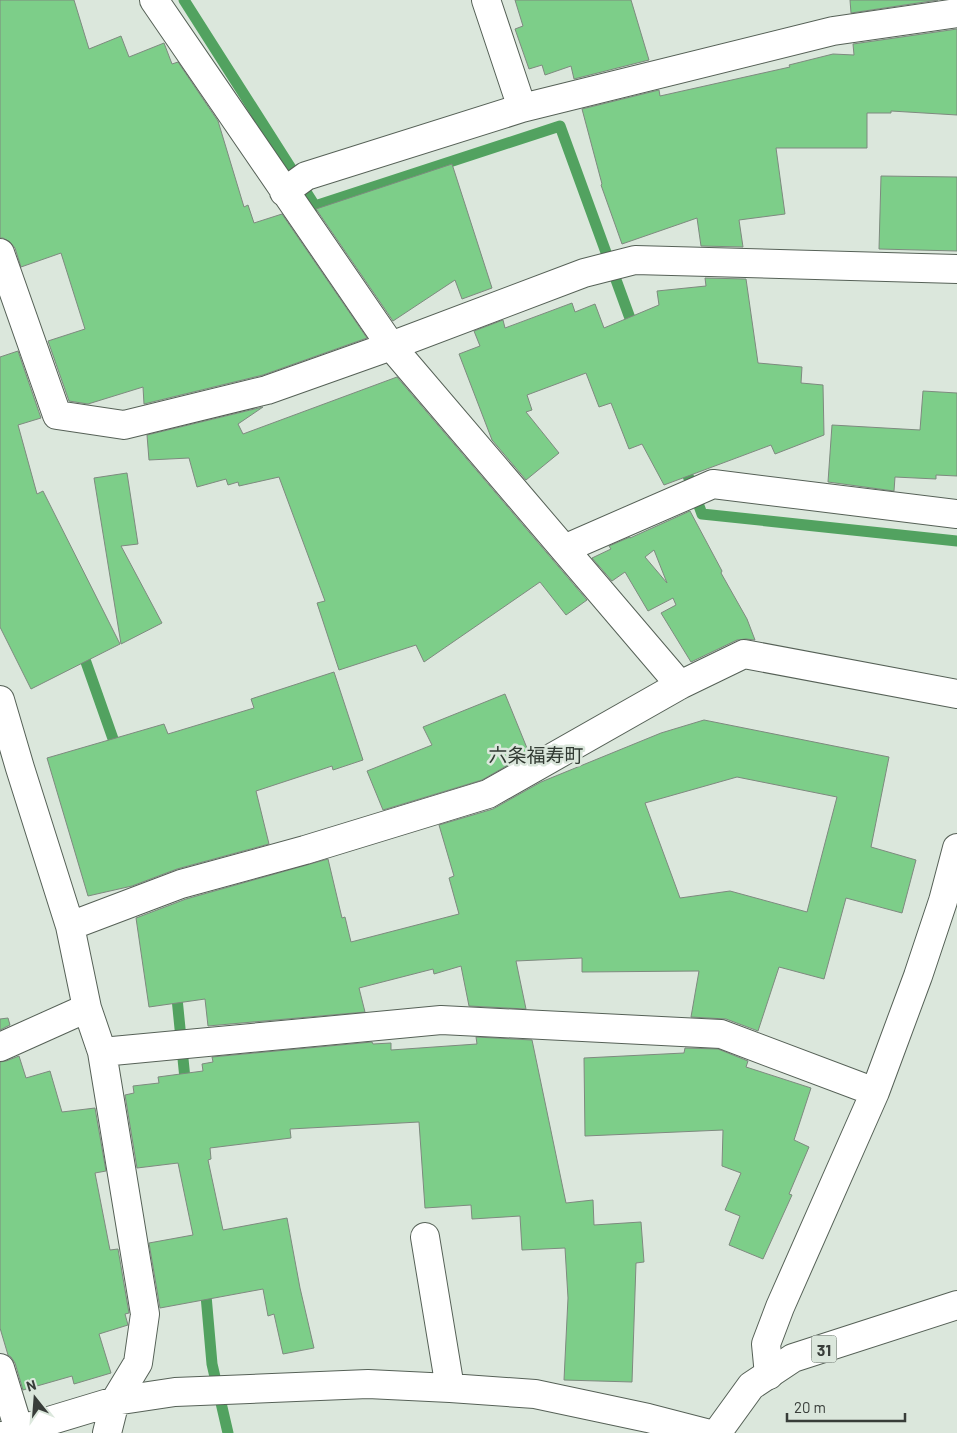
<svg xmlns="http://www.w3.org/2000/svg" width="957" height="1433" font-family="Barlow,'Noto Sans JP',sans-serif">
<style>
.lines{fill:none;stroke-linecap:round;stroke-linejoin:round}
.stream{stroke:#52a260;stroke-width:11}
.building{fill:#7dce89;stroke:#7e8a7f;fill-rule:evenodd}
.minor-casing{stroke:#566157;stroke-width:30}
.major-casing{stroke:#566157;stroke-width:30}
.minor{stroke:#fff;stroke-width:28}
.major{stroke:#fff;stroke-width:28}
.labels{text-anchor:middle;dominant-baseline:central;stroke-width:5;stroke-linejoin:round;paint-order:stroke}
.shield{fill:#dbe7dc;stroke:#69706a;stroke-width:1}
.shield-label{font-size:16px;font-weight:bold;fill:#383d39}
.neighbourhood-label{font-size:19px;fill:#313a32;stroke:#dbe7dc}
</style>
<rect width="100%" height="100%" fill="#dbe7dc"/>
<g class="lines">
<path class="stream" d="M184,0L315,206L560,126L635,332
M683,462L702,514L957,541
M81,648L118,753
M176,988L186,1089
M205,1284L212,1364L228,1433"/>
</g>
<path class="building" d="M0,0H74L89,49L121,36L129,57L164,43L172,64L178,62L218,121L244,207L248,205L254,223L282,214L367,338L263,375L144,404L143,387L88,404L69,401L48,341L85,329L61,253L21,267L15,248L10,242L3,238H0Z
M515,0H631L649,60L574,79L571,66L545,75L542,65L529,69L515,29L523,26Z
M850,0H938L851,13Z
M957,29V115L891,111V113H867V148H776L785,214L739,220L743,247L701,246L697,218L622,244L601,185L602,184L582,109L659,90L660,96L790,67L789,65L833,54L854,55L853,44Z
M452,164L492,288L462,299L455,280L393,321L316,209Z
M881,176L957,177V251L879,249Z
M705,278L746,279L758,363L802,367L801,383L823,385L824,435L775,454L771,445L664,485L642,444L629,449L611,403L599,407L586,373L527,395L532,410L526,412L559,453L526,480L492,440L459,354L480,346L474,331L503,320L505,328L572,303L575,312L595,304L604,328L659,305L657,291L706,286Z
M18,351L41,418L18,425L37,494L43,491L120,644L31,689L0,627V357Z
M397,377L587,600L566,615L540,582L424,662L416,645L339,670L317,603L325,601L279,477L239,486L238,482L228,485L226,479L197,487L189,458L149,460L147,435L263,407L238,424L243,434Z
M923,391L957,393V476L936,475V479L895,477L894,491L828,482L832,425L920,430Z
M127,473L138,544L121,546L162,623L121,644L94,478Z
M690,511L722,571L721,573L747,619L755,640L746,639L737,640L691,662L661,613L676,605L673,598L648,611L625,572L612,581L592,558L611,549L609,546L630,537V538ZM654,550L667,583L645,557Z
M334,672L363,760L333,770L332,766L256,791L269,844L177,869L132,886L88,896L47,758L164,724L168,734L254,708L251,699Z
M505,694L529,753L482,780L383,810L367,771L432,745L423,727Z
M704,720L889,757L871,847L916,860L902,913L846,898L824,979L779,967L758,1031L726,1019L691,1017L699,971L582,972V958L516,961L526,1009L469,1006L461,966L434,974L433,969L359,988L365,1012L208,1026L205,999L149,1007L136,918L186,899L328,859L342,918L345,917L351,942L459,914L449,878L454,876L439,825L493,809L541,782L661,733ZM737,777L837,797L807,912L730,891L680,898L645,803Z
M8,1018L10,1025L0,1030V1019Z
M476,1037L532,1040L566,1203L593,1200L594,1225L641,1222L644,1262L636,1263L632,1382L564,1380L568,1298L565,1248L522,1250L520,1216L472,1219L471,1205L425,1208L419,1122L290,1129L291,1138L210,1148L211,1159L208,1160L223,1230L287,1218L300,1288L314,1348L283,1354L274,1314L268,1316L263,1289L160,1308L149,1243L193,1235L178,1163L137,1168L125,1095L134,1093L133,1086L159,1083L158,1077L203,1071L202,1064L213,1062L212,1057L372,1042L373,1044L391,1043V1050L477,1044Z
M685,1048L718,1049L748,1061L746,1067L811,1088L794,1140L809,1147L789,1194L792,1195L763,1259L729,1245L740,1216L725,1210L741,1173L722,1166L723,1130L585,1136L584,1058L684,1053Z
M19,1056L26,1078L50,1071L62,1112L95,1108L106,1171L95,1173L110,1250L118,1249L129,1313L125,1314L128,1325L99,1334L111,1373L74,1384L72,1376L23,1390L15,1363L11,1357L8,1355L0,1328V1062L6,1061Z"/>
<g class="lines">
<g class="minor-casing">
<path id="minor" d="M154,0L391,346L680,685
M486,0L522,108
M284,192L306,176L522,108L833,31L957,13
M0,253L57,415L124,425L267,390L391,346L584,273L635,260L957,269
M564,549L713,484L957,514
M0,700L20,768L70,926L87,1008L102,1052L145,1314L138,1363L115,1401L107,1433
M70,926L181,884L305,850L488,794L680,685L744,654L957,694
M0,1047L87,1008
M102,1052L441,1020L721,1034L875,1092
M425,1237L450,1388
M0,1368L19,1430
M769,1375L766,1344L780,1307L875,1092L918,976L943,901L957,848
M9,1433L115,1401L175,1392L368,1384L450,1388L535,1394L648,1418L706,1433"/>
</g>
<g class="major-casing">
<path id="major" d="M717,1433L751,1386L793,1358L957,1305"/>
</g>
<use href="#minor" class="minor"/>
<use href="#major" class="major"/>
</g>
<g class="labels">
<rect class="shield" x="811.5" y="1335.5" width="25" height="27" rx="4"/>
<g class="shield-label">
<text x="824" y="1349">31</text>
</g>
<g class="neighbourhood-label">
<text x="536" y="754">六条福寿町</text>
</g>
</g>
<g transform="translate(35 1398) rotate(343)" stroke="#dbe7dc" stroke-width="4" paint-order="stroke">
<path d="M0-4L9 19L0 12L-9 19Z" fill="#383d39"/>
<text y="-8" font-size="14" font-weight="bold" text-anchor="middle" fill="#383d39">N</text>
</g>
<path d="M787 1413v8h118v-8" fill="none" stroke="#383d39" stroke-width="2.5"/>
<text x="794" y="1413" font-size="15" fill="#383d39" stroke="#dbe7dc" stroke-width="4" paint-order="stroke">20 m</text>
</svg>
